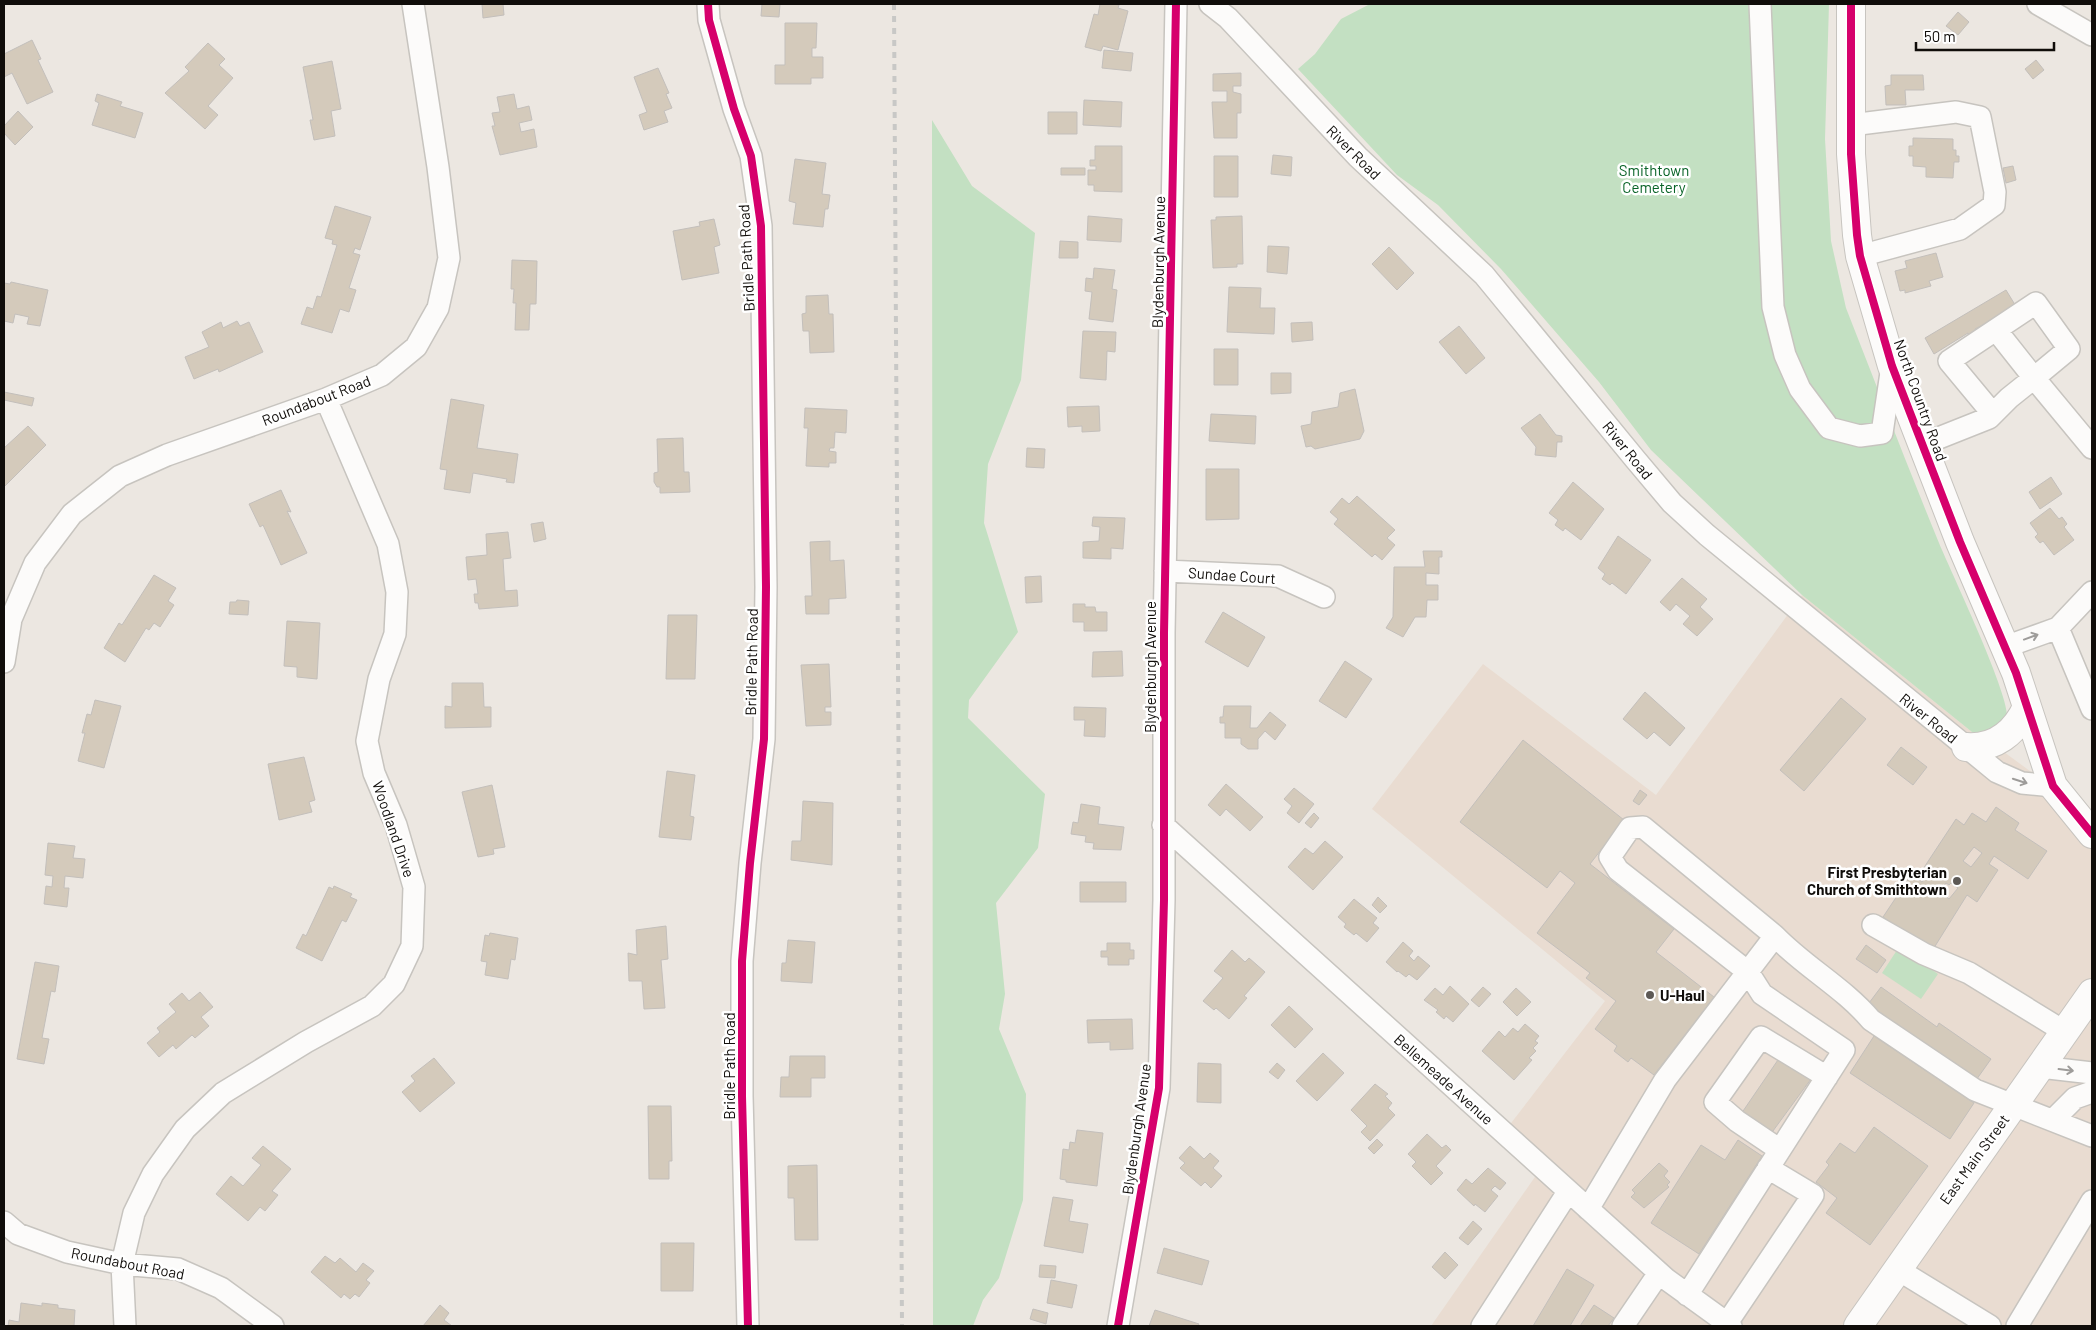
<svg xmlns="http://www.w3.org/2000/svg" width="2096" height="1330" font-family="Barlow,sans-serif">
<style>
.commercial{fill:#e9dcd1}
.green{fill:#c3e0c2}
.building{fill:#d4cabb;stroke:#c3bfbb;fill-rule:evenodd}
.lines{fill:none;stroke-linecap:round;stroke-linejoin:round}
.minor-casing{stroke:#c7c4bf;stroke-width:24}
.major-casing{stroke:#c7c4bf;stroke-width:30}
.minor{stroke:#fcfbfa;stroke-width:21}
.major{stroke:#fcfbfa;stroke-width:28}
.rail{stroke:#c8c8c6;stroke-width:4;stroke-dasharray:6 6;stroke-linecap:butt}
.cycleway-casing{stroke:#fff;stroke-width:11}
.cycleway{stroke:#d6006c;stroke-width:8}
.oneway{stroke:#9e9c9a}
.poi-dot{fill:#5d5955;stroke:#fff;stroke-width:2}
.labels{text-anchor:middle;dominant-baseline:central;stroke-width:5;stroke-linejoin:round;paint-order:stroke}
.street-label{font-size:15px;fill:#100d0a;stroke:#fff}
.park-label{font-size:15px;fill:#086327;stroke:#fff}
.poi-label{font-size:15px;font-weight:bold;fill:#100d0a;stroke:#fff;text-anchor:end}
</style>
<rect width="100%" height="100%" fill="#ece7e1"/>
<path class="commercial" d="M1802,595L1972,732L1982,736L2056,790L2092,830V1326H1431L1537,1174L1498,1140L1605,1001L1372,809L1483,664L1656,795Z"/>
<path class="green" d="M1370,4H1829L1825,139L1831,241L1846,308C1877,387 1907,465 1939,543C1951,572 2011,697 2007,719L1982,736L1972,732L1802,595L1651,450L1599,382L1501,269L1438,205L1397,175L1298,69L1315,54L1341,19Z
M932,120L972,186L1035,233L1021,380L988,464L984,523L1018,632L969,700L968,718L1045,794L1038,848L996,903L1005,994L999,1029L1026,1094L1023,1200L999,1278L983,1300L973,1326H933Z
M1899,947L1938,974L1921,999L1882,973Z"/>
<path class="building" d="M482,4H503L504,15L483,18Z
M762,4H780L779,17L761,16Z
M1100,4H1113L1119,5L1118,8L1128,11L1118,50L1103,46L1101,51L1085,47L1094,14L1098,15Z
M1958,12L1969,22L1958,35L1946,26Z
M785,23H817L816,48H812V57H823V78H811V84H775V65H785Z
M32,40L41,59L38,60L53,92L27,104L12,73L4,77V54Z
M208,43L225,59L219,65L233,78L208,106L218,115L205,129L165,93L189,71L185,67Z
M1104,50L1133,53L1131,71L1102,68Z
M2036,60L2044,70L2033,79L2025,69Z
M332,61L341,109L331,111L335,136L314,140L310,120H313L303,67Z
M658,68L669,93L666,94L672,108L664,111L668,122L644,130L639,115L647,112L634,77Z
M1241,73V86H1233V92L1241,94V113H1237V138H1214L1212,102H1227V91H1213V74Z
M1891,75H1923L1924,90H1905L1906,105H1886L1885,86L1891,85Z
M97,94L122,102L120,106L143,113L135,138L92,125L99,103L95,101Z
M514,94L517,109L529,106L532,120L519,123L521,132L534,129L537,147L500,155L492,126H495L492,113L500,112L497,97Z
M1084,100L1122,102L1121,127L1083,125Z
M18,111L33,127L15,145L4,133V126Z
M1048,112H1077V134H1048Z
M1913,138L1953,139V150H1956V156H1959V162H1954L1953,178L1926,177V167L1913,166V156H1909V146H1913Z
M1095,146H1122V192L1094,191V185H1088V170H1096V166H1090V160H1095Z
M1273,155L1292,157L1291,176L1271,174Z
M1214,156H1238V197H1214Z
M795,159L826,163L822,194L830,195L828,209H825L823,227L793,224L796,203L789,201Z
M2013,166L2016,180L2006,183L2003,168Z
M1061,168H1085V175H1061Z
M335,206L371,217L360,250L355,248L353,253L360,255L349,288L356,290L349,312L340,309L332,333L301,324L307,307L313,309L317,296L321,297L337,245L332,244L333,240L325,238Z
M1088,216L1122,219L1121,242L1087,240Z
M1242,216L1243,264H1237V267L1213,268L1211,220H1216V217Z
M714,219L720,245L714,247L719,273L682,280L673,231L700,226L699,222Z
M1060,241L1078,242V258H1059Z
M1268,246L1289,247L1287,274L1267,272Z
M1389,247L1414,273L1397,290L1372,264Z
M1936,253L1943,277L1929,281L1931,286L1905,293V290L1900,291L1895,271L1907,268L1905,261Z
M512,260L537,261L536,304H530L529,330H515L516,303H513L514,289H511Z
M1094,268L1115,270L1112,289L1117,290L1113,322L1089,319L1092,292L1085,291L1086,278L1093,279Z
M11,282L48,290L40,326L27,324L29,317L15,314L13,323L4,321V283L10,284Z
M1229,287L1261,288L1260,308H1275L1274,334L1227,332Z
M2006,290L2017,308L1975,329L1977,332L1969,336L1968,333L1934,354L1925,338Z
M828,295L829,314H833L834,352L810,353L809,331H803L802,314L806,313V296Z
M237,321L240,326L249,322L263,352L219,372L218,369L194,379L185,357L209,347L202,332L221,322L223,328Z
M1312,322L1313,340L1292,342L1291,323Z
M1459,326L1485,358L1466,374L1439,342Z
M1083,331L1116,332L1115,352L1107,351L1106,380L1080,378Z
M1214,349H1238V385H1214Z
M1271,373H1291V393L1271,394Z
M1355,389L1364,431L1360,439L1315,449L1311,446L1306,447L1301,426L1311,424L1312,412L1338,407L1340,393Z
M4,392L34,398L32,406L4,400Z
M451,399L484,405L477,448L518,454L514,483L506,482L507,479L473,473L470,493L444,489L447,470L440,469Z
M1099,406L1100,431L1082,432V426L1068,427L1067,407Z
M805,408L847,410L846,433L835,432L834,448H830L829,451L836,452V463H829V467L806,466L808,428H804Z
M1211,414L1256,416L1255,444L1209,441Z
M1540,414L1556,435L1562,436V442H1557L1556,457L1535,455L1536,447L1521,428Z
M28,426L46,445L4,487V448Z
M683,438L684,472H689L690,492L660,493V487H657L654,482V473L658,472L657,439Z
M1027,448L1045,449L1044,468L1026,467Z
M1206,469H1239V519L1206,520Z
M2051,477L2062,494L2040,509L2029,492Z
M1573,482L1604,509L1581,540L1565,528L1563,531L1555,525L1558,520L1549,513Z
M281,490L291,512L287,511L307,553L281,565L263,525L260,527L249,504Z
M1357,496L1395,530L1387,538L1395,545L1382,560L1375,554L1372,557L1334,524L1338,519L1330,512L1342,498L1349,504Z
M2050,508L2059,519L2062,517L2067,524L2064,527L2074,540L2054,555L2043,541L2040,543L2035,537L2038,534L2030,523Z
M1093,517L1125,518L1123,549L1111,548V559L1083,558V542L1099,541L1100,527L1092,526Z
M543,522L546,539L534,542L531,524Z
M508,532L511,558L503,559L505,591L517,590L518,606L479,609L478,603H475L474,594H478L476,579L468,580L466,557L487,555L486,534Z
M1618,536L1651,560L1626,594L1612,583L1610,585L1602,579L1605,574L1598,568Z
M830,541V561L844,560L846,598L829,599V614H806L805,596H812L810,542Z
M1423,551H1442V557H1439V574L1426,573V585H1438V600H1427L1426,617H1415L1403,637L1386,628L1393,617L1394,567H1425Z
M154,575L176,588L168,601L174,605L160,627L154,623L149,630L146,628L125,662L104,648L119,623L122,625Z
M1041,576L1042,602L1026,603L1025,577Z
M1682,578L1707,599L1700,607L1713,619L1697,636L1683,624L1690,616L1676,604L1670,611L1660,602Z
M237,600L249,601L248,615L229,614L230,602H236Z
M1073,604H1085V607H1095L1096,612H1107V631H1084V622H1073Z
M1223,612L1265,637L1248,667L1205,642Z
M668,615H697L695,679H666Z
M287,621L320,623L317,679L297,677V667L284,666Z
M1122,651L1123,676L1092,677L1093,652Z
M1345,661L1372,679L1346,718L1319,701Z
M829,664L831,707H825V712H831V725L806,726L801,665Z
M452,683H483L484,707H491V727L445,728V706L452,707Z
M1645,692L1685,728L1670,746L1654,732L1647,739L1623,719Z
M1841,698L1866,719L1804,791L1780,770Z
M95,700L121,706L104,768L78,761L85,733H82L87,714L91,715Z
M1224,706H1251L1250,728H1257L1270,712L1286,725L1275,740L1265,731L1258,739V749H1248L1241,744V738H1225V723H1220V717H1223Z
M1074,707L1106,708L1105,737L1084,736L1085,720H1074Z
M1523,740L1624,820L1590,864L1674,929L1656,952L1714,997L1654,1075L1631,1058L1628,1062L1614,1051L1617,1046L1595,1029L1616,1001L1586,978L1590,973L1537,933L1575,883L1560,871L1547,888L1460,822Z
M1901,747L1927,767L1913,785L1887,765Z
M304,757L315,800L309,802L312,812L279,820L268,764Z
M667,771L695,775L690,816L694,817L691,840L659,837Z
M1226,784L1263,817L1250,831L1226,809L1220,816L1208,805Z
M492,785L505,847L493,849L494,854L478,857L462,792Z
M1294,788L1314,804L1299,823L1287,813L1292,806L1284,799Z
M1640,790L1647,795L1639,805L1633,801Z
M803,801L833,803L832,865L791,860L792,841H801Z
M1081,804L1100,807L1098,824L1124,827L1121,850L1093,849L1094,843L1085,842L1086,836L1071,834L1073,822L1078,823Z
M1996,807L2019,823L2015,830L2047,851L2028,879L1994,856L1989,864L1998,870L1977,902L1967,895L1932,951L1883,917L1911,875L1922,882L1929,873L1923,869L1956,819L1964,825L1972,813L1986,822ZM1974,847L1982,853L1971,867L1963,861ZM1946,883L1949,885L1951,883L1958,888L1949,899L1939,891Z
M1314,813L1319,818L1311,828L1305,823Z
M1325,841L1343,857L1313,890L1288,867L1305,848L1313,854Z
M48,843L75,846L73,858L85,859L83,878L65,876L64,888H69L67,907L44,904L46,886L52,887L53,876L45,875Z
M1080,882H1126V902H1080Z
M334,886L352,894L350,897L357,900L346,922L342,920L322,961L296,948L303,934L306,936L329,887L333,889Z
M1378,897L1387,906L1380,913L1372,905Z
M1354,899L1377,918L1373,923L1379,928L1367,942L1356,933L1354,935L1344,927L1346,924L1338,917Z
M666,926L668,959L661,960L665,1008L644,1009L642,981H629L628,953L637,955L636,930Z
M490,933L518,938L515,960L511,959L508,979L485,975L487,962L481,961L485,935L489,936Z
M788,940L815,942L812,983L781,981L782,963H786Z
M1403,942L1413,951L1409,956L1414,961L1418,956L1430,966L1417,980L1409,974L1406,977L1398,971L1397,972L1386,962Z
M1107,943H1130V950H1134V959H1129V965H1108V957H1101V951H1107Z
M1866,945L1886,960L1877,973L1856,959Z
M1232,950L1245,962L1249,958L1265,972L1244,996L1247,998L1229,1019L1216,1008L1214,1010L1203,1001L1223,978L1214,971Z
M35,962L59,966L55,992L51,991L42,1038L49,1039L44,1064L17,1059Z
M1450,986L1469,1004L1453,1022L1446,1016L1444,1019L1436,1012L1438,1010L1424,1000L1435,988L1443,995Z
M1483,987L1491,994L1479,1007L1471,1000Z
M1881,987L1937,1027L1939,1023L1991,1059L1974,1083L1866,1007Z
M1516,988L1531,1002L1517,1016L1503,1002Z
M200,992L213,1007L201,1017L209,1026L195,1038L192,1035L176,1049L173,1045L159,1057L147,1043L160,1032L157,1028L176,1012L169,1004L182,993L189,1001Z
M1289,1006L1313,1029L1295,1048L1271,1025Z
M1132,1019L1133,1049L1110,1050V1042L1088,1043L1087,1020Z
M1525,1024L1539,1036L1535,1041L1538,1043L1533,1048L1536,1051L1529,1058L1532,1060L1514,1080L1482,1051L1499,1031L1505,1037L1513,1028L1518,1032Z
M1874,1036L1974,1103L1950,1139L1850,1073Z
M1323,1053L1344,1073L1317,1101L1296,1081Z
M790,1056H825V1078H811V1097H780L781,1077H789Z
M1780,1057L1811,1079L1770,1135L1741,1114Z
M434,1058L455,1083L420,1112L402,1092L415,1081L411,1076Z
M1198,1063L1221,1064V1103L1197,1102Z
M1277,1063L1285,1070L1278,1079L1269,1072Z
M1375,1084L1388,1094L1385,1096L1392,1103L1388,1108L1395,1115L1370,1141L1361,1132L1367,1126L1351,1110Z
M648,1106H671L672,1161H669V1179H649Z
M1874,1127L1928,1166L1870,1245L1826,1213L1837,1198L1816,1182L1829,1165L1826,1162L1840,1143L1855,1153Z
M1077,1130L1103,1133L1097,1186L1066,1182V1180L1060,1179L1063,1149L1069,1150L1070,1142L1075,1143Z
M1427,1134L1442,1148L1446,1145L1451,1150L1436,1166L1443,1173L1431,1185L1412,1166L1416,1162L1408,1154Z
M1377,1139L1383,1145L1374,1154L1368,1148Z
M1738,1140L1762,1156L1699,1254L1651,1223L1701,1145L1725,1160Z
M263,1146L291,1169L272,1191L278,1195L265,1211L260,1207L248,1221L216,1194L231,1176L243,1186L261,1165L252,1158Z
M1190,1146L1204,1159L1210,1153L1219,1161L1213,1168L1222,1176L1211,1188L1205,1182L1201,1186L1180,1168L1185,1163L1179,1158Z
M1659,1163L1668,1171L1664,1176L1670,1182L1667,1185L1669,1187L1644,1208L1631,1197L1635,1193L1632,1190Z
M817,1165L818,1240H795L794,1198H788V1166Z
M1488,1168L1506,1183L1500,1190L1495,1186L1491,1190L1498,1196L1485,1212L1475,1204L1474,1206L1457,1190L1466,1179L1472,1184Z
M1053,1197L1073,1200L1069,1221L1088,1224L1083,1253L1044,1246Z
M1473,1221L1482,1229L1468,1245L1459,1238Z
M661,1243H694L693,1291H661Z
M1164,1248L1209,1261L1202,1285L1157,1273Z
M1445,1252L1458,1265L1445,1279L1432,1267Z
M325,1256L335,1263L340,1258L356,1272L363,1263L374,1271L366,1280L370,1283L359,1297L355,1294L350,1299L344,1294L341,1298L311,1272Z
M1040,1265L1056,1266L1055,1278L1039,1277Z
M1567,1269L1594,1285L1570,1326H1533Z
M1051,1280L1077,1285L1072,1308L1047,1303Z
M21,1303L42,1306V1303L58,1305V1308L75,1310L74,1326H8L9,1320L19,1322Z
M440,1305L449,1313L444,1320L452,1326H423Z
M1594,1305L1614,1318L1608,1326H1580Z
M1033,1309L1048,1313L1046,1324L1030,1319Z
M1155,1310L1199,1324L1198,1326H1149Z"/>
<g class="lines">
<g class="minor-casing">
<path id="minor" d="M708,4L709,20L734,109L751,156L761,226L766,587L764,739L750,863L742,961V1096L748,1326
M1210,4L1228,18L1358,157L1484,275L1635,459L1672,503L1707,535L1997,772L2022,783L2053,786
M1760,4L1773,307L1785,355L1800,389L1829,428L1860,436L1882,433L1892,366
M2038,4L2092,35
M1851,125L1956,112L1980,117L1995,192L1994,205L1960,229L1860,256
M1993,414L1949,361L2036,303L2069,349L2034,378L1996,330
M1921,445L1989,418L2009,398L2034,378L2092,448
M1165,571L1278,576L1324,597
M2092,592L2058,628L2092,709
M2005,647L2058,628
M4,662L11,619L35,563L72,514L120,476L167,455L326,399L382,375L416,347L438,308L449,258L438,167L413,4
M1163,825L1666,1279L1731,1326
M1873,925L1924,954L1969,973L2065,1032
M1775,936C1805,967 1844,988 1871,1020L1975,1090L2092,1136
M2040,1067L2092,1073
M2053,1120L2075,1098L2092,1092
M1780,1150L1737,1121L1715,1102L1761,1037L1827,1077
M1588,1209L1665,1080L1775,936L1643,827L1630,828L1610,857L1618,870L1748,972L1762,994L1844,1050L1687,1295
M4,1222L18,1234L67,1252L122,1264L178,1269L221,1288L273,1326
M1897,1269L1990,1326
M1727,1323L1813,1195L1768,1168
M125,1326L122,1264L134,1213L153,1174L185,1129L223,1093L306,1042L372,1006L394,984L412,946L414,887L396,825L374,773L367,741L379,679L395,634L397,592L388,544L326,399
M1118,1326L1159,1088L1164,900V633L1176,4
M1482,1326L1568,1192
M1623,1326L1659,1273
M2017,1326L2092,1201"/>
</g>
<g class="major-casing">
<path id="major" d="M1851,4V154L1857,235L1860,256L1892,366L1960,542L2016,673L2053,786L2092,834
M1966,747C1994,749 2015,733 2027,707
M1858,1326L2092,993"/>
</g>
<use href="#minor" class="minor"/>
<use href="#major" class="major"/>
<path class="rail" d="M894,4L902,1326"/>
<g class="cycleway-casing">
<path id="cycleway" d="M708,4L709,20L734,109L751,156L761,226L766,587L764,739L750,863L742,961V1096L748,1326
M1851,4V154L1857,235L1860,256L1892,366L1960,542L2016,673L2053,786L2092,834
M1118,1326L1159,1088L1164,900V633L1176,4"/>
</g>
<use href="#cycleway" class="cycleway"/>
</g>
<defs><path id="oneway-shaft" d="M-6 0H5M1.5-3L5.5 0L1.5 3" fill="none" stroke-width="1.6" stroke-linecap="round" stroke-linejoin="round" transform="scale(1.25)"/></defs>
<g class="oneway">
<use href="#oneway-shaft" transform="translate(2031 637) rotate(-20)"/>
<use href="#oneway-shaft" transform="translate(2020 781) rotate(18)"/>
<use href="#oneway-shaft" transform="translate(2066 1070) rotate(7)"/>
</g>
<g class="poi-dot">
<circle cx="1957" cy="881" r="5"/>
<circle cx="1650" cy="995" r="5"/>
</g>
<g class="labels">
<g class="street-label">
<text transform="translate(1354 152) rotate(45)">River Road</text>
<text transform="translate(746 258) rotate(-93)">Bridle Path Road</text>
<text transform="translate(1158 262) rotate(-89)">Blydenburgh Avenue</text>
<text transform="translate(316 400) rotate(-21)">Roundabout Road</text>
<text transform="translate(1921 400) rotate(70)">North Country Road</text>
<text transform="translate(1628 450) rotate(51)">River Road</text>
<text transform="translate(1232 575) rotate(4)">Sundae Court</text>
<text transform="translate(751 662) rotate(-89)">Bridle Path Road</text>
<text transform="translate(1150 667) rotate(-90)">Blydenburgh Avenue</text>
<text transform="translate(1929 718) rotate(39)">River Road</text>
<text transform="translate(394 829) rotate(71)">Woodland Drive</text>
<text transform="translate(729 1066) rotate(-90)">Bridle Path Road</text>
<text transform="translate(1444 1079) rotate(42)">Bellemeade Avenue</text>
<text transform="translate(1136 1129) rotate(-82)">Blydenburgh Avenue</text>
<text transform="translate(1974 1159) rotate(-54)">East Main Street</text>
<text transform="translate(128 1263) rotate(11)">Roundabout Road</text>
</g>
<g class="park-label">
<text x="1654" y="170">Smithtown<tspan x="1654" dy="17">Cemetery</tspan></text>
</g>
<g class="poi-label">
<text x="1947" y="872">First Presbyterian<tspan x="1947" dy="17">Church of Smithtown</tspan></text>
<text x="1660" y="995" text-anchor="start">U-Haul</text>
</g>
</g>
<rect width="2096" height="1330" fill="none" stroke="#100d0a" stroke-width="10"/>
<path d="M1916 42v8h138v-8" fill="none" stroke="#100d0a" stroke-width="2.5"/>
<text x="1924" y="42" font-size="15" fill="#100d0a" stroke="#ffffff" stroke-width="4" paint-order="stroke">50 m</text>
</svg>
